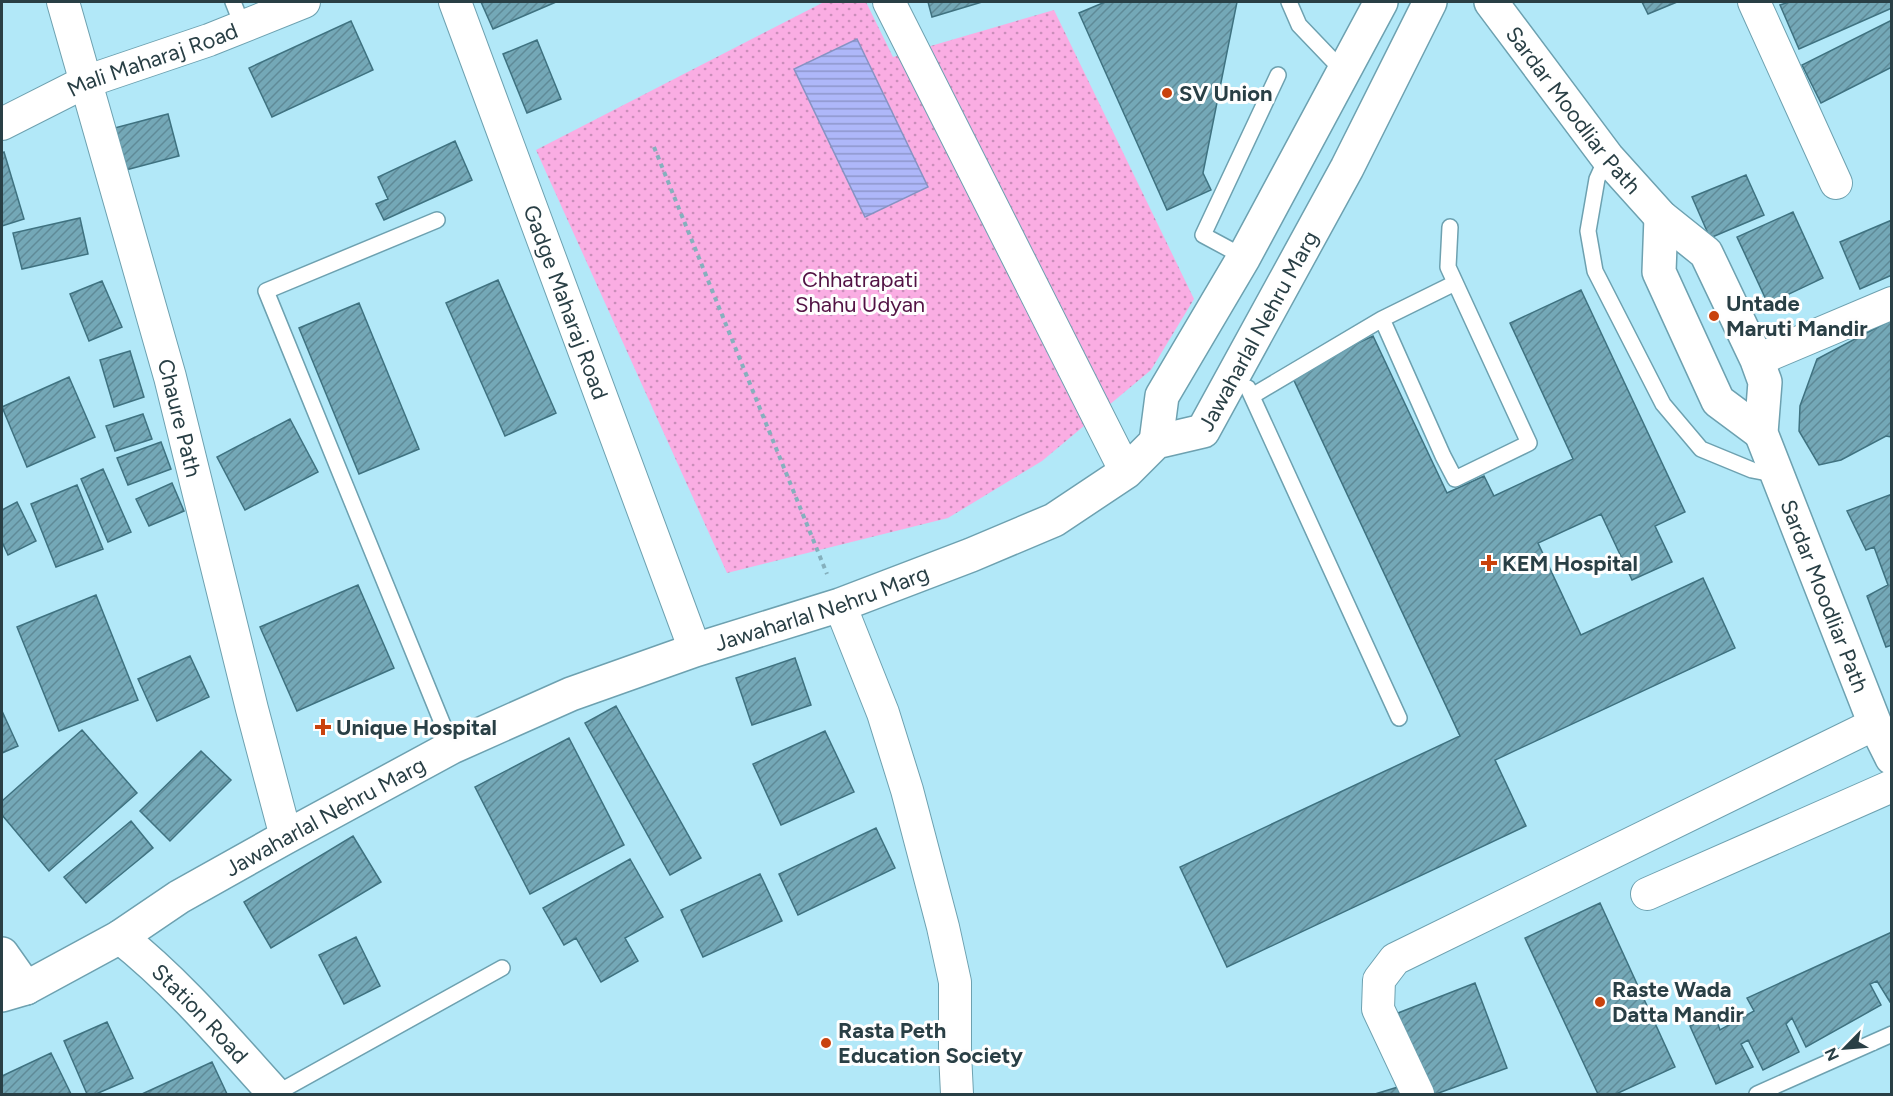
<svg xmlns="http://www.w3.org/2000/svg" width="1893" height="1096" font-family="Figtree,sans-serif">
<style>
.park{fill:url(#park-dots)}
.water{fill:url(#water-rules);stroke:#8693c3;stroke-width:1.5}
.building{fill:url(#building-hatch);stroke:#3f7280;stroke-width:1.5}
.lines{fill:none;stroke-linecap:round;stroke-linejoin:round}
.service-casing{stroke:#6da1b0;stroke-width:18}
.minor-casing{stroke:#6da1b0;stroke-width:34}
.tertiary-casing{stroke:#6da1b0;stroke-width:36}
.secondary-casing{stroke:#6da1b0;stroke-width:36}
.primary-casing{stroke:#6da1b0;stroke-width:36}
.path{stroke:#85b0bd;stroke-width:4;stroke-dasharray:4.5 4.5;stroke-linecap:butt}
.service{stroke:#fff;stroke-width:15}
.minor{stroke:#fff;stroke-width:32}
.tertiary{stroke:#fff;stroke-width:33}
.secondary{stroke:#fff;stroke-width:33}
.primary{stroke:#fff;stroke-width:33}
.poi-dot{fill:#c9420d;stroke:#fefefe;stroke-width:2}
.labels{text-anchor:middle;dominant-baseline:central;stroke-width:6;stroke-linejoin:round;paint-order:stroke}
.street-label{font-size:22px;fill:#293f45;stroke:#fefefe}
.poi-label{font-size:22px;font-weight:bold;fill:#293f45;stroke:#fefefe;text-anchor:start}
.park-label{font-size:22px;fill:#521244;stroke:#fefefe}
</style>
<defs>
<pattern id="park-dots" width="8" height="8" patternUnits="userSpaceOnUse" patternTransform="scale(1.5)"><rect width="8" height="8" fill="#faade3"/><path d="M2 2h.1M6 6h.1" fill="none" stroke="#ca8eba" stroke-width="1.8" stroke-linecap="round"/></pattern>
<pattern id="water-rules" width="6" height="5" patternUnits="userSpaceOnUse" patternTransform="scale(1.5)"><rect width="6" height="5" fill="#aeb7f9"/><path d="M0 2.5h6" fill="none" stroke="#8e96cb"/></pattern>
<pattern id="building-hatch" width="6" height="6" patternUnits="userSpaceOnUse" patternTransform="scale(1.5)"><rect width="6" height="6" fill="#74a8b7"/><path d="M-1 1l2-2M0 6l6-6M5 7l2-2" fill="none" stroke="#5f8a97"/></pattern>
</defs>
<rect width="100%" height="100%" fill="#b2e8f8"/>
<path class="park" d="M824,2H866L893,57L1054,10L1194,299L1151,370L1042,461L948,518L727,573L536,150Z"/>
<path class="water" d="M857,39L928,187L865,217L794,69Z"/>
<path class="building" d="M481,2H556L493,29Z
M928,2H982L932,17Z
M1105,2H1237L1203,173L1211,190L1167,210L1079,13Z
M1642,2H1677L1648,14Z
M1789,2H1892V8L1799,49L1780,5Z
M1892,20V67L1821,103L1802,65Z
M351,21L373,70L272,117L249,68Z
M537,40L561,99L527,113L503,54Z
M168,114L179,156L118,172L107,130Z
M455,141L472,180L384,220L376,204L388,199L378,177Z
M4,152L24,219L2,226V153Z
M1746,175L1764,215L1710,238L1692,197Z
M1793,212L1823,278L1768,304L1737,237Z
M80,218L88,254L22,269L13,233Z
M1892,220V275L1860,289L1840,242Z
M498,280L556,413L505,436L446,303Z
M102,281L122,327L89,341L70,294Z
M1581,290L1685,512L1655,526L1672,562L1632,580L1601,514L1538,543L1581,635L1703,578L1735,648L1495,760L1526,826L1227,967L1180,867L1460,736L1291,374L1373,336L1447,493L1484,476L1494,496L1573,459L1510,323Z
M359,303L419,449L359,474L299,328Z
M1891,320L1892,437L1886,436L1841,460L1819,465L1799,431L1800,406L1817,359Z
M130,351L144,397L114,407L100,360Z
M69,377L95,437L27,467L2,407Z
M143,414L152,439L115,451L106,426Z
M290,419L318,472L245,510L217,457Z
M161,442L171,469L128,485L117,458Z
M103,469L131,532L108,542L81,479Z
M172,483L184,511L149,526L136,499Z
M77,485L103,549L56,567L31,504Z
M1892,494V645L1886,647L1867,596L1888,585L1874,547L1866,550L1847,511Z
M17,502L36,541L8,555L2,542V510Z
M358,585L394,668L297,711L260,627Z
M96,595L138,700L59,731L17,627Z
M190,656L209,697L157,721L138,679Z
M795,658L811,705L752,725L736,678Z
M616,706L701,858L670,875L585,723Z
M2,711L18,746L2,753Z
M82,730L137,793L49,871L2,815V801Z
M825,731L854,792L781,825L753,764Z
M569,738L624,845L530,894L475,787Z
M201,751L231,780L170,841L140,811Z
M131,821L153,848L86,903L64,877Z
M876,828L895,868L798,915L779,874Z
M353,836L381,882L271,948L244,902Z
M630,859L663,917L625,938L638,961L601,982L576,938L564,945L543,908Z
M760,874L782,921L703,957L681,910Z
M1600,903L1675,1067L1616,1094H1598L1525,938Z
M1892,932V1001L1890,1002L1877,981L1870,984L1881,1005L1806,1047L1792,1018L1786,1024L1799,1052L1763,1070L1748,1040L1741,1044L1753,1067L1716,1084L1690,1026L1714,1013L1720,1030L1754,1011L1747,998Z
M356,937L380,986L344,1004L319,955Z
M1475,983L1507,1068L1436,1094H1429L1398,1013Z
M107,1022L133,1078L96,1094H87L64,1041Z
M51,1053L71,1094H2V1076Z
M212,1062L227,1094H142Z
M1398,1087L1400,1094H1375Z"/>
<g class="lines">
<g class="service-casing">
<path id="service" d="M233,2L243,27
M1289,2L1299,25L1343,71
M1607,157L1597,179L1588,231L1595,271L1663,404L1701,449L1752,470L1778,475
M437,220L266,291L452,747
M1244,257L1203,235L1278,75
M1382,319L1455,283
M1248,388L1399,718
M1252,396L1382,319L1443,456L1455,479L1529,443L1448,267L1450,227
M275,1094L502,968
M1757,1094L1892,1034"/>
</g>
<g class="minor-casing">
<g id="minor">
<path id="s1" d="M63,2L170,377L252,709L286,837"/>
<path id="s2" d="M455,2L695,650"/>
<path d="M889,2L1126,472"/>
<path d="M1754,2L1836,183"/>
<path id="s3" d="M2,124L85,82L209,40L304,2"/>
<path d="M1757,360L1892,303"/>
<path d="M840,605L883,713L907,790L943,927L955,982V1053L957,1094"/>
<path d="M1647,894L1892,786"/>
<path d="M1418,1094L1378,1009L1379,980L1395,959L1875,724"/>
</g>
</g>
<g class="tertiary-casing">
<g id="tertiary">
<path id="s4" d="M1491,2L1607,157L1661,217L1706,253L1757,360L1765,382L1761,433L1875,724L1892,758"/>
<path d="M1661,217L1659,272L1718,401L1761,433"/>
<path id="s5" d="M120,937C178,983 226,1040 275,1094"/>
</g>
</g>
<g class="secondary-casing">
<path id="secondary" d="M2,954L26,988"/>
</g>
<g class="primary-casing">
<g id="primary">
<path d="M1156,442L1162,396L1244,257L1381,2"/>
<path id="s6" d="M2,995L26,988L120,937L179,897L286,837L452,747L571,694L695,650L840,605L971,555L1054,520L1126,472L1156,442L1203,431L1347,168L1430,2"/>
</g>
</g>
<path class="path" d="M654,147L827,574"/>
<use href="#service" class="service"/>
<use href="#minor" class="minor"/>
<use href="#tertiary" class="tertiary"/>
<use href="#secondary" class="secondary"/>
<use href="#primary" class="primary"/>
</g>
<g class="poi-dot">
<circle cx="1167" cy="93" r="6"/>
<circle cx="1714" cy="316" r="6"/>
<path d="M1486 554h6v6h6v6h-6v6h-6v-6h-6v-6h6z"/>
<path d="M320 718h6v6h6v6h-6v6h-6v-6h-6v-6h6z"/>
<circle cx="1600" cy="1002" r="6"/>
<circle cx="826" cy="1043" r="6"/>
</g>
<g class="labels">
<g class="street-label">
<text stroke="none"><textPath href="#s3" startOffset="164">Mali Maharaj Road</textPath></text>
<text stroke="none"><textPath href="#s4" startOffset="136">Sardar Moodliar Path</textPath></text>
<text stroke="none"><textPath href="#s2" startOffset="320">Gadge Maharaj Road</textPath></text>
<text stroke="none"><textPath href="#s6" startOffset="1450">Jawaharlal Nehru Marg</textPath></text>
<text stroke="none"><textPath href="#s1" startOffset="432">Chaure Path</textPath></text>
<text stroke="none"><textPath href="#s4" startOffset="700">Sardar Moodliar Path</textPath></text>
<text stroke="none"><textPath href="#s6" startOffset="910">Jawaharlal Nehru Marg</textPath></text>
<text stroke="none"><textPath href="#s6" startOffset="370">Jawaharlal Nehru Marg</textPath></text>
<text stroke="none"><textPath href="#s5" startOffset="111">Station Road</textPath></text>
</g>
<g class="poi-label">
<text x="1179" y="93">SV Union</text>
<text x="1726" y="303">Untade<tspan x="1726" dy="25">Maruti Mandir</tspan></text>
<text x="1502" y="563">KEM Hospital</text>
<text x="336" y="727">Unique Hospital</text>
<text x="1612" y="989">Raste Wada<tspan x="1612" dy="25">Datta Mandir</tspan></text>
<text x="838" y="1030">Rasta Peth<tspan x="838" dy="25">Education Society</tspan></text>
</g>
<g class="park-label">
<text x="860" y="279">Chhatrapati<tspan x="860" dy="25">Shahu Udyan</tspan></text>
</g>
</g>
<rect width="1893" height="1096" fill="none" stroke="#293f45" stroke-width="6"/>
<g transform="translate(1845 1048) rotate(245)" stroke="#fefefe" stroke-width="4.5" paint-order="stroke">
<path d="M0-4.5L10 22L0 15L-10 22Z" fill="#293f45"/>
<text y="-9" font-size="16" font-weight="bold" text-anchor="middle" fill="#293f45">N</text>
</g>
</svg>
